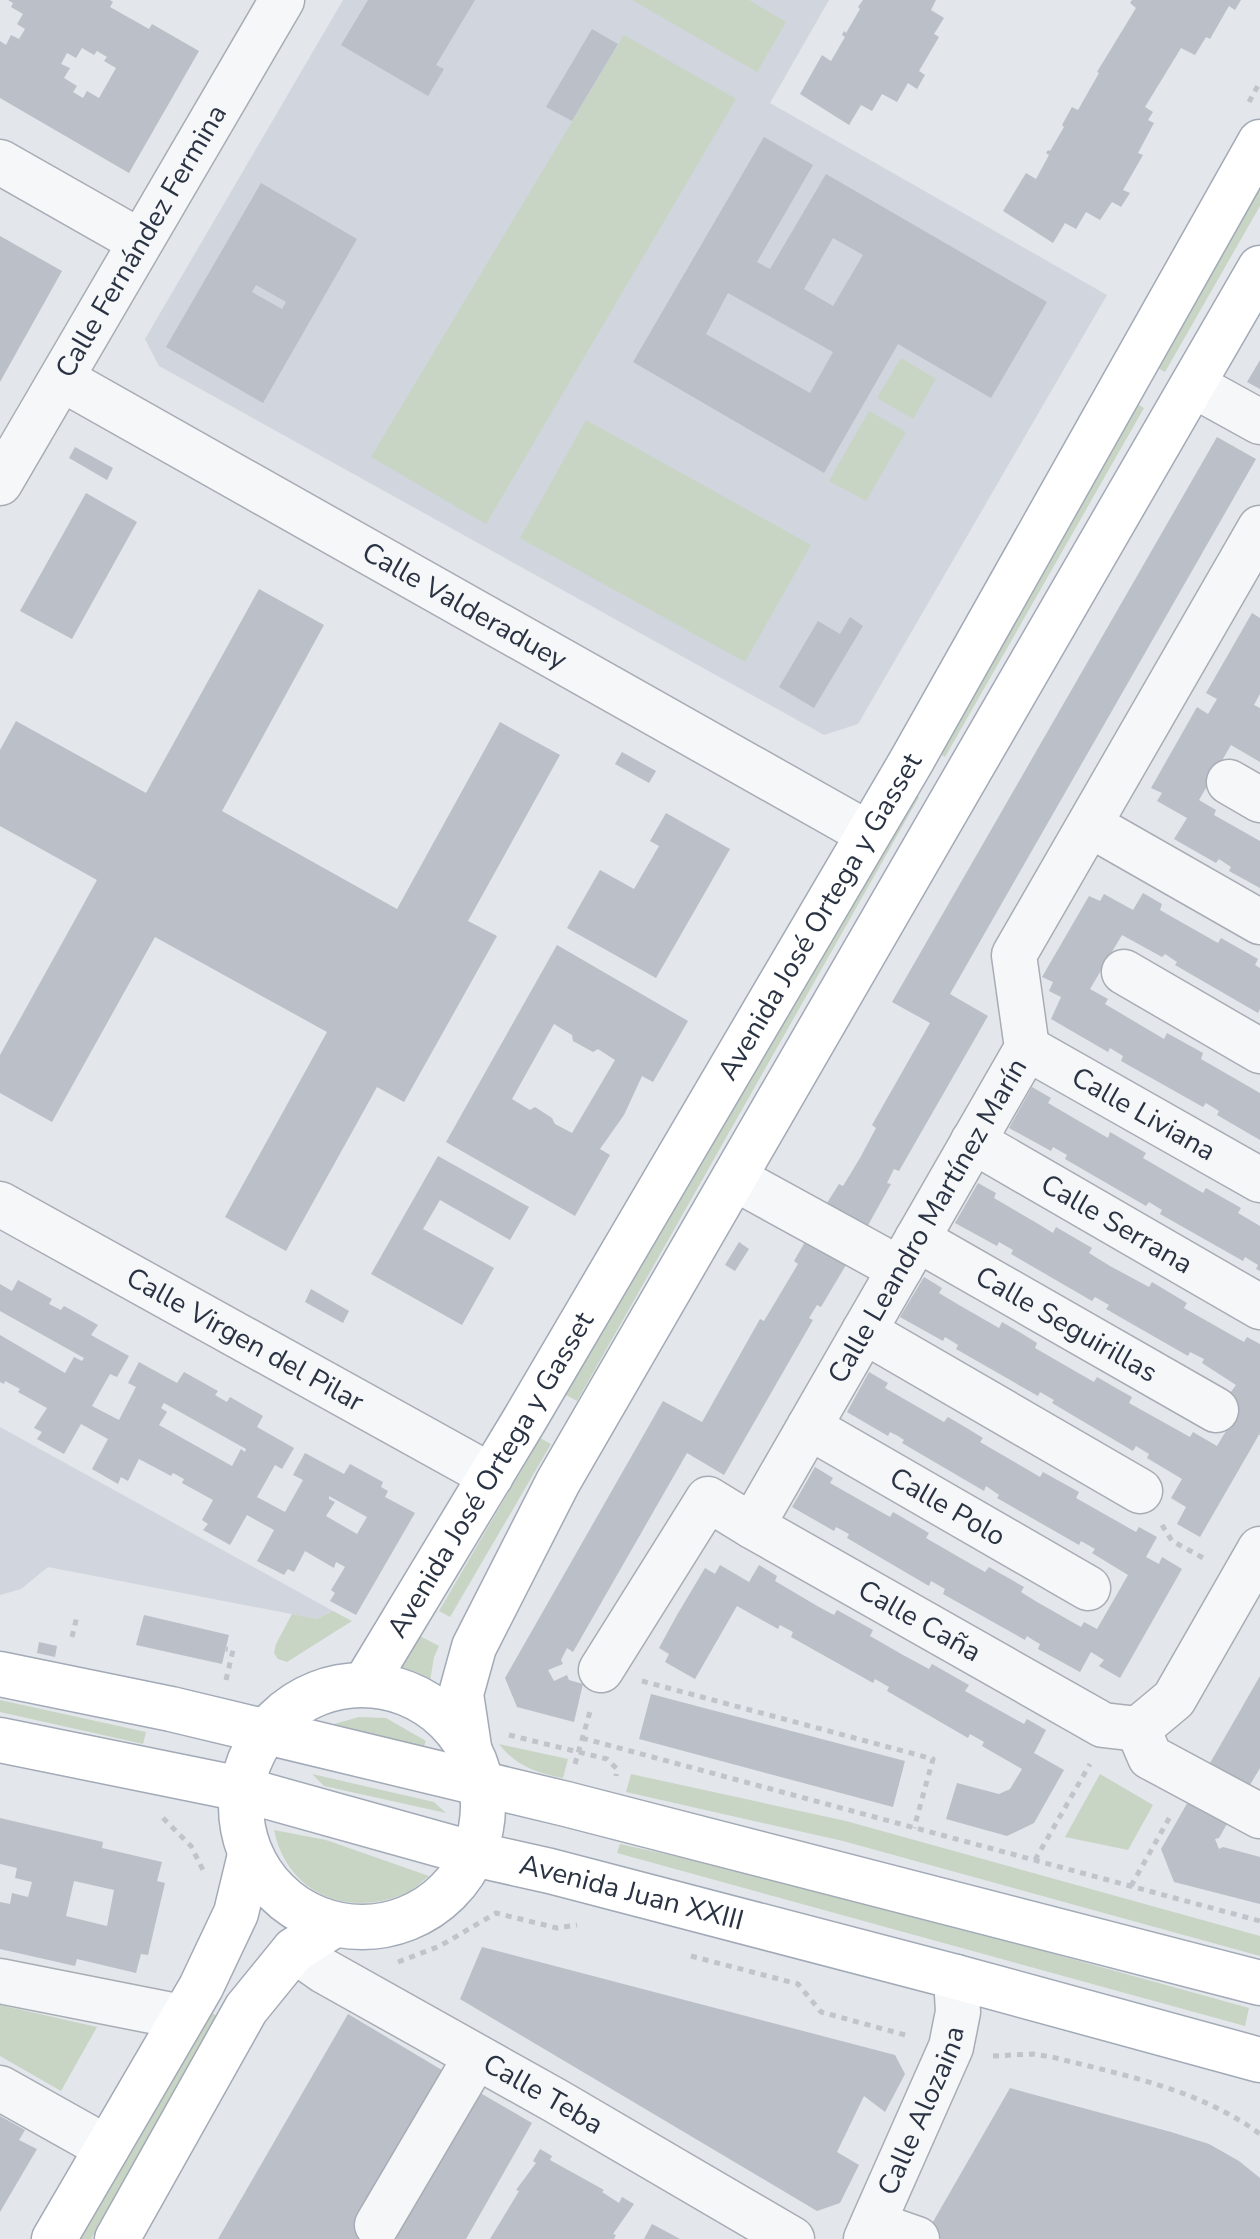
<svg xmlns="http://www.w3.org/2000/svg" width="1260" height="2239" font-family="'Nunito Sans',sans-serif">
<style>
.built{fill:#d1d5dd}
.green{fill:#c8d5c4}
.building{fill:#babfc8;fill-rule:evenodd}
.lines{fill:none;stroke-linecap:round;stroke-linejoin:round}
.minor-casing{stroke:#a8adb5;stroke-width:47}
.major-casing{stroke:#a2aab7;stroke-width:47}
.path{stroke:#c1c4ca;stroke-width:5;stroke-dasharray:6 6;stroke-linecap:butt}
.minor{stroke:#f6f7f9;stroke-width:44}
.major{stroke:#fff;stroke-width:44}
.labels{text-anchor:middle;dominant-baseline:central;stroke-width:6;stroke-linejoin:round;paint-order:stroke}
.street-label{font-size:28px;fill:#2a3343;stroke:#f2f5f8}
</style>
<rect width="100%" height="100%" fill="#e3e6eb"/>
<path class="built" d="M343,0H829L770,103L1107,295L858,724L824,735L159,366L145,339Z
M0,1427L333,1611L317,1619L48,1567L21,1589L0,1595Z"/>
<path class="green" d="M632,0H749L786,22L757,72Z
M624,35L736,99L486,524L371,457Z
M1260,181V206L1165,372L1154,366Z
M901,358L936,379L913,419L877,398Z
M1132,401L1144,408L945,757L933,750Z
M869,411L906,432L866,501L829,481Z
M586,420L811,545L745,662L520,538Z
M909,792L919,797L577,1401L566,1395Z
M540,1438L551,1444L450,1617L439,1611Z
M333,1611L352,1621L287,1662L278,1659L274,1653L276,1644L292,1614L317,1619Z
M418,1635L439,1646L434,1657L430,1681C418,1670 406,1668 391,1669Z
M0,1700L146,1732L143,1744L0,1712Z
M359,1717L386,1718L426,1741L424,1746L327,1726Z
M499,1744L568,1759L563,1778C537,1773 516,1766 499,1744Z
M312,1774L434,1802L446,1813L324,1786Z
M631,1774L846,1821L1260,1936V1956L843,1841L626,1792Z
M1100,1774L1153,1805L1128,1850L1065,1837Z
M274,1830L326,1840L429,1876C421,1882 413,1891 404,1894C346,1918 287,1893 274,1830Z
M620,1844L793,1882L1249,2008L1245,2026L617,1853Z
M0,2005L97,2027L61,2091L0,2056Z
M209,2011L220,2018L91,2239H76Z"/>
<path class="building" d="M8,0H110L113,2L110,7L149,29L152,24L199,51L129,173L0,98V41L6,45L11,35L19,39L25,29L17,24L23,14L11,7L13,3ZM82,48L94,55L97,51L107,57L104,61L116,68L99,98L87,91L83,98L73,92L77,86L64,78L70,68L61,64L67,53L76,58Z
M368,0H475L436,65L444,69L428,96L341,45Z
M863,0H936L931,10L944,18L934,34L939,37L919,71L925,75L917,89L908,83L897,102L882,94L872,111L861,105L849,125L800,94L822,55L831,61L845,37L842,35L844,31L846,33L860,9L858,7Z
M1132,0H1241L1235,10L1229,6L1210,39L1206,37L1195,55L1181,48L1145,107L1153,112L1148,120L1154,123L1138,153L1143,155L1123,190L1130,193L1121,207L1112,202L1100,220L1086,212L1076,229L1065,223L1053,243L1003,211L1026,173L1036,179L1049,155L1046,153L1048,150L1050,151L1064,127L1062,125L1072,107L1078,110L1099,73L1097,72L1136,8L1130,3Z
M592,29L618,44L572,121L546,107Z
M764,137L813,165L757,262L770,269L826,174L1047,302L991,398L898,344L824,473L633,362ZM833,238L863,255L833,306L804,289ZM728,293L833,352L810,393L706,334Z
M261,183L357,239L263,403L166,347ZM256,285L286,302L282,309L252,292Z
M0,236L62,271L0,382Z
M1260,360V389L1247,382Z
M1217,437L1256,459L950,994L988,1016L899,1171L894,1169L887,1183L891,1184L867,1227L827,1203L839,1184L843,1186L860,1158L876,1128L872,1125L930,1023L892,1002Z
M75,447L113,468L107,480L69,458Z
M86,493L137,522L72,639L20,611Z
M259,589L324,625L222,811L397,909L500,722L560,755L468,921L497,936L404,1102L377,1087L286,1251L225,1217L327,1032L155,937L52,1122L0,1093V1055L97,880L0,826V750L16,721L146,793Z
M1252,613L1260,618V694L1254,705L1260,708V762L1231,745L1199,800L1216,810L1214,815L1260,841V888L1229,871L1231,867L1219,859L1216,863L1174,839L1187,818L1157,801L1162,793L1151,788L1197,707L1208,714L1217,699L1206,693Z
M850,617L863,626L814,708L779,687L818,621L840,634Z
M622,752L656,771L649,783L615,764Z
M666,813L730,849L656,978L567,928L600,870L634,889L659,846L650,841Z
M1143,893L1162,904L1160,910L1181,922L1218,943L1221,938L1258,959L1255,965L1260,968V1009L1258,1013L1175,965L1177,962L1165,954L1162,957L1122,935L1090,989L1108,999L1105,1004L1164,1039L1167,1033L1203,1053L1201,1059L1260,1093V1140L1217,1115L1219,1111L1206,1103L1203,1107L1121,1061L1123,1056L1110,1048L1108,1052L1051,1019L1061,997L1049,991L1053,982L1042,977L1089,896L1100,901L1104,894L1133,910Z
M557,945L688,1021L653,1082L642,1076L624,1115L600,1149L610,1155L575,1216L446,1142ZM554,1024L572,1035L573,1041L593,1052L598,1049L615,1060L572,1133L555,1124L552,1118L535,1107L530,1110L512,1099Z
M1032,1087L1051,1098L1048,1103L1108,1138L1110,1132L1146,1153L1143,1158L1203,1193L1206,1188L1241,1208L1238,1213L1260,1226V1271L1256,1269L1258,1265L1245,1257L1243,1261L1160,1214L1162,1210L1149,1202L1146,1206L1065,1159L1067,1155L1053,1147L1051,1151L1009,1128Z
M438,1156L529,1207L510,1240L440,1200L423,1229L494,1268L462,1325L371,1274Z
M978,1183L996,1193L994,1198L1035,1222L1053,1233L1056,1227L1092,1248L1089,1253L1110,1266L1149,1287L1152,1282L1187,1303L1184,1308L1228,1333L1244,1342L1247,1337L1260,1344V1433L1200,1537L1177,1524L1186,1507L1171,1498L1182,1479L1147,1458L1149,1454L1136,1446L1133,1451L1052,1403L1054,1400L1040,1392L1038,1396L956,1349L958,1345L945,1337L943,1341L900,1317L924,1277L942,1288L939,1293L959,1305L999,1328L1002,1322L1021,1333L1037,1343L1035,1348L1094,1382L1097,1377L1116,1388L1132,1397L1129,1403L1190,1437L1193,1432L1217,1446L1226,1431L1210,1421L1236,1385L1202,1363L1204,1359L1190,1352L1188,1356L1106,1309L1109,1305L1095,1297L1092,1301L1011,1254L1013,1250L999,1242L997,1246L955,1223Z
M739,1242L749,1249L735,1271L725,1265Z
M805,1242L846,1265L821,1307L817,1305L809,1318L813,1320L724,1475L687,1453L573,1652L567,1648L561,1660L563,1664L548,1670L554,1681L567,1675L569,1680L583,1684L574,1722L517,1707L505,1678L663,1401L702,1422L760,1319L764,1321L798,1264L794,1261Z
M18,1280L52,1299L49,1304L61,1310L64,1306L98,1325L91,1335L129,1356L117,1377L110,1374L92,1406L119,1420L136,1387L128,1383L139,1362L177,1383L184,1372L218,1391L215,1395L227,1402L230,1397L263,1416L257,1427L294,1448L282,1469L275,1465L257,1497L285,1512L303,1480L293,1475L305,1453L344,1474L350,1464L383,1482L381,1487L388,1491L385,1497L415,1513L356,1615L330,1601L335,1593L331,1590L345,1567L336,1562L334,1568L305,1551L294,1572L288,1569L284,1575L257,1561L274,1530L247,1515L230,1545L203,1530L208,1524L202,1520L213,1500L182,1483L184,1479L173,1473L171,1476L139,1459L128,1481L121,1477L118,1484L92,1469L108,1439L81,1424L64,1454L37,1439L42,1432L34,1428L47,1408L18,1392L20,1389L5,1381L4,1384L0,1382V1335L65,1373L74,1357L82,1361L84,1358L0,1311V1284L12,1291ZM164,1403L246,1449L245,1452L241,1449L232,1466L159,1425L167,1412L161,1408ZM329,1496L367,1517L357,1534L326,1516L335,1502L329,1499Z
M311,1289L349,1311L343,1323L305,1302Z
M869,1372L888,1383L885,1388L944,1422L948,1417L965,1427L983,1438L980,1442L1023,1467L1040,1477L1043,1472L1079,1492L1076,1498L1136,1532L1139,1527L1157,1537L1146,1557L1159,1564L1162,1557L1182,1569L1120,1678L1099,1666L1104,1660L1091,1652L1080,1672L1038,1649L1040,1644L1033,1640L1027,1636L1025,1640L943,1594L945,1589L931,1581L929,1586L847,1538L849,1534L836,1527L834,1531L792,1507L815,1467L833,1478L830,1483L890,1517L893,1512L929,1533L926,1538L957,1556L985,1572L989,1567L1024,1587L1021,1592L1037,1602L1081,1627L1084,1622L1097,1629L1128,1575L1092,1553L1095,1549L1081,1541L1079,1545L997,1498L999,1495L986,1486L984,1491L902,1443L904,1440L898,1436L890,1432L888,1436L847,1412Z
M720,1565L749,1582L759,1565L777,1576L775,1581L819,1607L834,1615L837,1610L873,1630L870,1636L903,1655L929,1669L932,1664L969,1685L965,1691L988,1704L1024,1724L1027,1719L1046,1730L1034,1753L1064,1770L1034,1823L1007,1836L946,1819L957,1783L999,1794L1010,1789L1022,1769L982,1746L984,1742L970,1734L968,1738L887,1691L889,1687L875,1679L873,1683L791,1637L793,1632L780,1625L778,1629L737,1606L695,1679L665,1662L669,1654L659,1648L677,1615L705,1568L715,1574Z
M144,1615L229,1635L222,1664L136,1645Z
M39,1642L57,1646L55,1657L37,1653Z
M1260,1676V1768L1241,1800L1202,1777Z
M651,1694L905,1761L893,1807L639,1739Z
M1193,1793L1232,1815L1219,1838L1215,1839L1219,1849L1223,1847L1260,1857V1904L1174,1882L1161,1849Z
M0,1818L103,1842L102,1848L162,1862L157,1881L165,1883L148,1955L141,1954L136,1973L77,1959L75,1966L0,1949V1902L10,1904L12,1893L28,1897L32,1882L15,1878L17,1868L0,1864ZM74,1881L114,1890L107,1926L66,1916Z
M482,1947L895,2055L905,2074L885,2112L864,2096L837,2152L859,2165L840,2203L817,2211L460,1999Z
M348,2014L452,2076L358,2239H218Z
M470,2087L532,2123L466,2239H383Z
M1010,2088L1171,2132L1209,2144L1239,2161L1260,2178V2239H941L926,2234Z
M0,2116L25,2130L19,2140L37,2149L0,2212Z
M540,2149L552,2156L550,2160L604,2190L602,2192L619,2203L622,2197L634,2204L613,2234L616,2235L614,2239H490L519,2191L516,2190L536,2163L533,2161Z
M652,2224L669,2233L680,2239H644Z"/>
<g class="lines">
<g class="minor-casing">
<g id="minor">
<path d="M0,162L139,241"/>
<path id="s1" d="M62,379L867,833"/>
<path d="M1193,385L1260,422"/>
<path id="s2" d="M0,483L282,0"/>
<path d="M1229,782L1260,800"/>
<path d="M1090,825L1260,922"/>
<path d="M1124,972L1260,1051"/>
<path id="s3" d="M1027,1048L1260,1180"/>
<path id="s4" d="M973,1141L1260,1307"/>
<path d="M734,1178L900,1269"/>
<path id="s5" d="M0,1204L491,1476"/>
<path id="s6" d="M917,1239L1216,1410"/>
<path d="M864,1331L1140,1491"/>
<path id="s7" d="M809,1427L1088,1588"/>
<path id="s8" d="M752,1526L1027,1048L1014,955L1260,528"/>
<path id="s9" d="M601,1670L708,1499L752,1526L1103,1725L1138,1729"/>
<path d="M1138,1729L1174,1699L1260,1549"/>
<path d="M1138,1729L1150,1757L1260,1816"/>
<path id="s10" d="M294,1950L324,1971L556,2101L792,2239"/>
<path d="M0,1981L182,2017"/>
<path d="M0,2088L107,2148"/>
<path d="M874,2224L917,2239"/>
<path d="M377,2225L476,2057"/>
<path id="s11" d="M866,2239L951,2047L958,2012L956,1977"/>
</g>
</g>
<g class="major-casing">
<g id="major">
<path d="M0,1674L171,1709L566,1804L1260,1983"/>
<path id="s12" d="M365,1684L525,1419L912,760L1260,142"/>
<circle cx="362" cy="1806" r="121"/>
<path id="s13" d="M0,1740L241,1789L474,1854L550,1871L956,1977L1260,2060"/>
<path d="M469,1747L461,1694L474,1647L558,1482L1260,268"/>
<path d="M54,2239L201,1987L236,1913L250,1855"/>
<path d="M117,2239L246,2009L294,1950L334,1925"/>
</g>
</g>
<path class="path" d="M1249,102L1260,82
M1260,1434V1435
M1162,1525L1172,1541L1207,1560
M72,1637L77,1616
M226,1680L233,1650L226,1649
M642,1681L933,1759L914,1828
M509,1735L607,1759L617,1769L616,1776
M582,1738L1260,1921
M575,1764L591,1708
M163,1818L191,1846L203,1870
M1035,1860L1090,1764
M1131,1886L1172,1813
M691,1956L798,1984L821,2012L909,2036
M398,1962L440,1946L496,1913L557,1928L577,1925
M993,2056L1033,2054L1052,2057C1123,2075 1199,2089 1260,2134"/>
<use href="#minor" class="minor"/>
<use href="#major" class="major"/>
</g>
<g class="labels">
<g class="street-label">
<text stroke="none"><textPath href="#s2" startOffset="280">Calle Fernández Fermina</textPath></text>
<text stroke="none"><textPath href="#s1" startOffset="462">Calle Valderaduey</textPath></text>
<text stroke="none"><textPath href="#s12" startOffset="892">Avenida José Ortega y Gasset</textPath></text>
<text stroke="none"><textPath href="#s3" startOffset="134">Calle Liviana</textPath></text>
<text stroke="none"><textPath href="#s8" startOffset="352">Calle Leandro Martínez Marín</textPath></text>
<text stroke="none"><textPath href="#s4" startOffset="166">Calle Serrana</textPath></text>
<text stroke="none"><textPath href="#s6" startOffset="172">Calle Seguirillas</textPath></text>
<text stroke="none"><textPath href="#s5" startOffset="280">Calle Virgen del Pilar</textPath></text>
<text stroke="none"><textPath href="#s12" startOffset="244">Avenida José Ortega y Gasset</textPath></text>
<text stroke="none"><textPath href="#s7" startOffset="160">Calle Polo</textPath></text>
<text stroke="none"><textPath href="#s9" startOffset="446">Calle Caña</textPath></text>
<text stroke="none"><textPath href="#s13" startOffset="650">Avenida Juan XXIII</textPath></text>
<text stroke="none"><textPath href="#s10" startOffset="288">Calle Teba</textPath></text>
<text stroke="none"><textPath href="#s11" startOffset="140">Calle Alozaina</textPath></text>
</g>
</g>
</svg>
